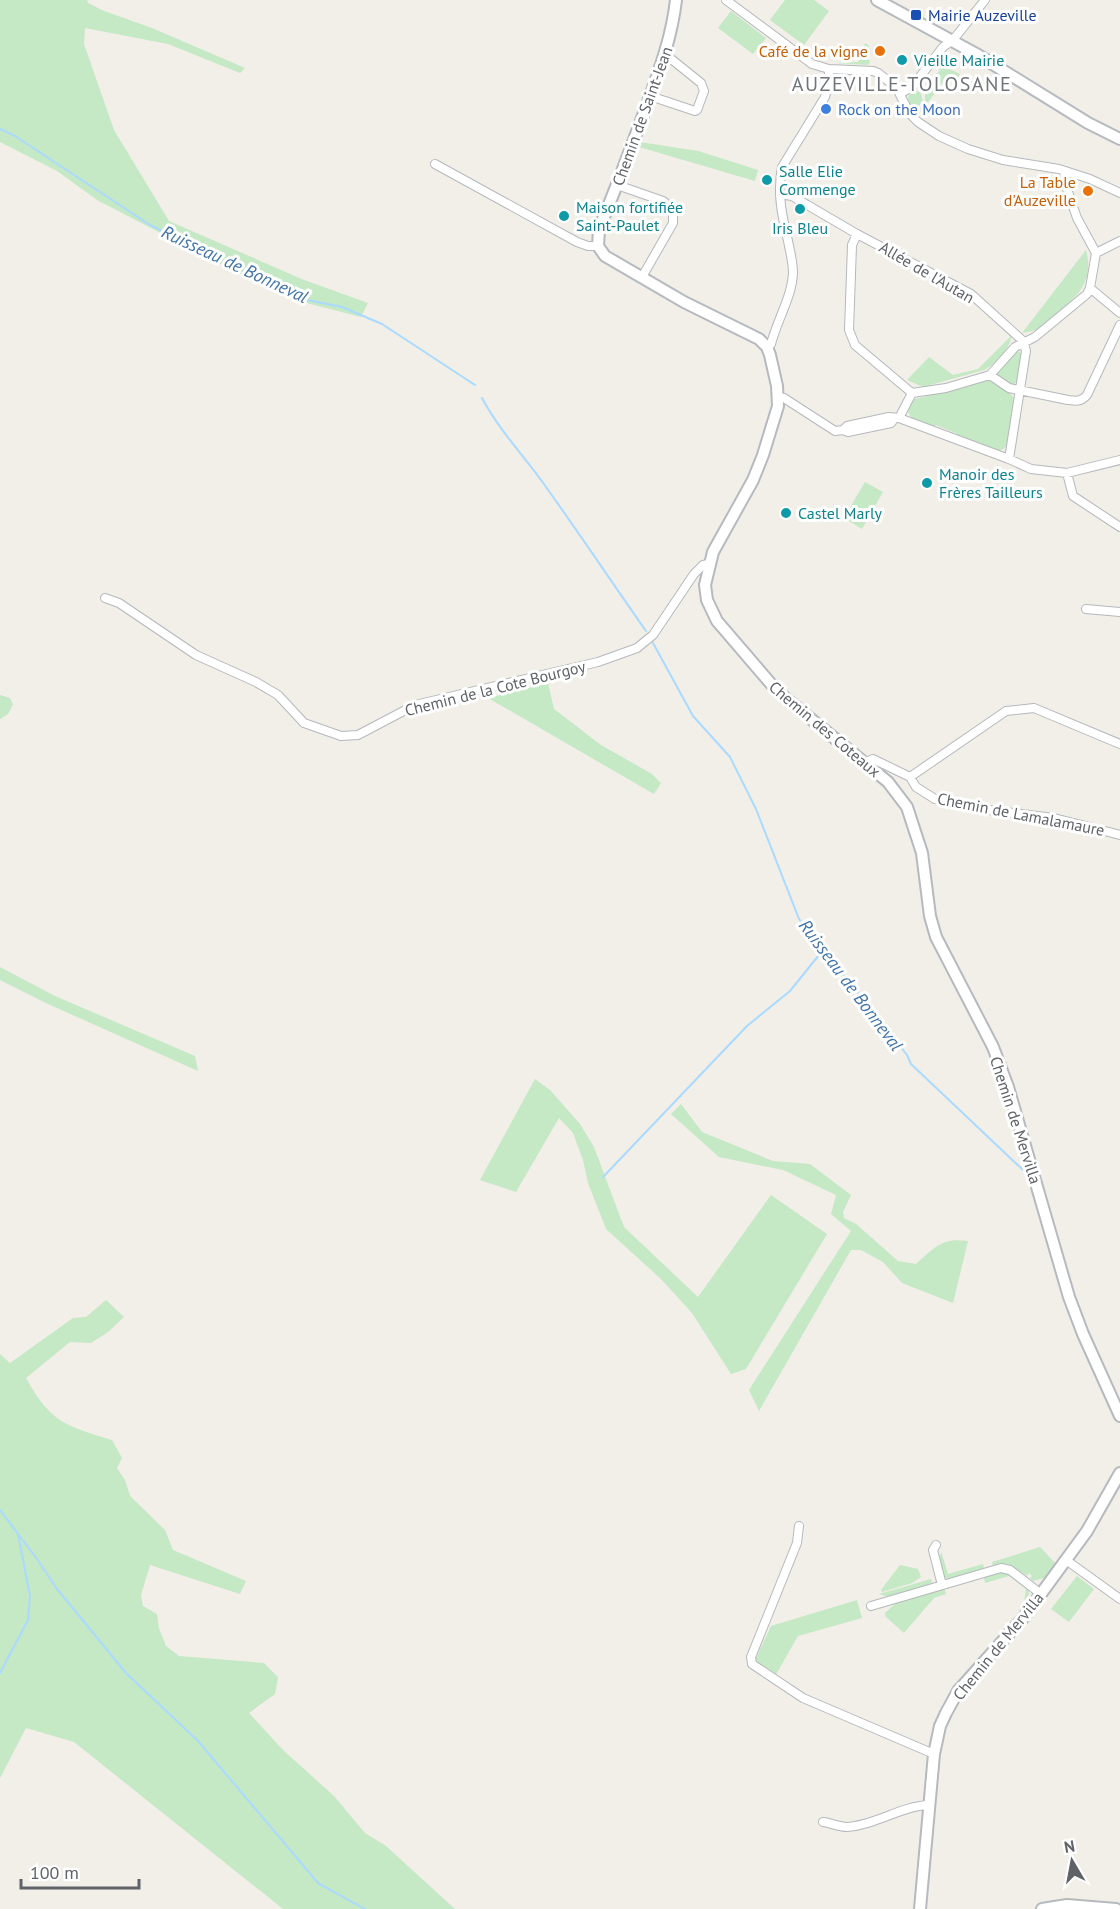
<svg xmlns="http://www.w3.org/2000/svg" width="1120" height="1909" font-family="'PT Sans',sans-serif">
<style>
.green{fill:#c5e8c5}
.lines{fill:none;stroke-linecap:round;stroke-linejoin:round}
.stream{stroke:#aadaff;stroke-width:2}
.street-casing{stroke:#b5b8bc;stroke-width:10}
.secondary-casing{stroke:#b6babf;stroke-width:14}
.street{stroke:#fff;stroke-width:8}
.secondary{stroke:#fff;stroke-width:10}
.transit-dot{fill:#1a4fb4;stroke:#fff;stroke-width:2}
.food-dot{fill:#e8710a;stroke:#fff;stroke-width:2}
.culture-dot{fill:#0f9aa8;stroke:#fff;stroke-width:2}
.shop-dot{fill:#3f7fe0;stroke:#fff;stroke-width:2}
.labels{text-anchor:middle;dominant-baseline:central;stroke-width:6;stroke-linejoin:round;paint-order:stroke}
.transit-label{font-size:16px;fill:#164399;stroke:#fff;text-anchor:start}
.food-label{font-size:16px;fill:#c56008;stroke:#fff;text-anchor:end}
.culture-label{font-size:16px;fill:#0d838f;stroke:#fff;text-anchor:start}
.shop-label{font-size:16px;fill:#366cbe;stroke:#fff;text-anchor:start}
.street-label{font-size:16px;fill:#5f6368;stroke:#fff}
.water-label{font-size:18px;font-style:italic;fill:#4174aa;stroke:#fff}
.quarter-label{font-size:20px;letter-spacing:1.5px;fill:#70757a;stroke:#fff}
</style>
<rect width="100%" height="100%" fill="#f1efe8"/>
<path class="green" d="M0,0H87L88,3L104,11L152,28L245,68L240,73L168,44L85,28L84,44L114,130L169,221L304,280L368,303L361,317L295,300L230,269L97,200L57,171L0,142Z
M785,0H814L829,11L804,45L770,20Z
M731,11L766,38L753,54L718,28Z
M866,43L869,46C869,55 862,49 870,62L868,65L835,63L858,62L861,58H863L862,48Z
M939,64L960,74L956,82L945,80L918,115L915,112L925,102V89L940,70L936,67Z
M915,89L921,93L923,102L914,110C908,101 904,98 915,89Z
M640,142L698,151L758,170L755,181L639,147Z
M1086,250C1094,281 1079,295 1057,313C1043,325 1041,331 1022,333Z
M1011,336C1011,348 995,365 984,370L923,387L907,380L929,357L953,375L978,369Z
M1017,350L1022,354L1018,382L1010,386L998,376L997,373Z
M988,380L1008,390L1015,400L1008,446L998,452L958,438L956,433L936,425L933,428L912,420L907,409L912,400L915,399Z
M865,482L883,492L862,529L844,518Z
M548,683L554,709L601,745L652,774L661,783L654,794L488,698Z
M0,695L10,698L13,704L8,714L0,719Z
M0,967L55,996L195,1056L198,1071L48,1004L0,980Z
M535,1079L550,1090L580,1124L594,1147L624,1227L698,1297L771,1195L827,1234L746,1369L731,1374L692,1313L661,1279L606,1229L588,1183L583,1160L573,1133L559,1118L516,1192L480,1180Z
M681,1104L702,1132L773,1161L810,1164L851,1195L843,1212L844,1218L856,1224L898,1261L916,1264C934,1248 942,1237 968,1241L953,1303L902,1283L883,1262L861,1250H851L759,1411L749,1390L851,1231L831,1214L836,1195L783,1170L719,1157L671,1114Z
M106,1300L124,1317L108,1332L91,1343L70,1342L26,1378C51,1423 66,1426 112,1440L122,1458L117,1468L125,1480L130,1496L165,1530L173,1550L246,1581L240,1594L150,1565L141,1595L143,1606L157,1614L159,1628L166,1646L179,1656L264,1663L278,1677L275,1694L249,1713L283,1750L334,1796L365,1833L386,1846L455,1909H283L74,1742L26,1728L0,1778V1354L10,1363L73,1318L86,1317Z
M1040,1547L1057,1565L1047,1577L1033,1581L1030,1578L1032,1576L1029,1573L1027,1576L1008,1564L993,1566L992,1562Z
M941,1551L948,1574L983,1564L984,1568L948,1579L943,1576L939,1563Z
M900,1565L918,1569L921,1577L912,1583L882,1592L881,1590Z
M1002,1571L1009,1573L1028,1587L1029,1595L1023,1608L1026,1589L1009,1576L985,1583L984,1577Z
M1077,1576L1094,1589L1069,1622L1051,1609Z
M931,1579L932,1583L891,1596H886L879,1594Z
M944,1588L946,1594L934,1598L904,1633L886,1617L885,1613L897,1602Z
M857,1600L862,1618L798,1636L774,1678L755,1663L753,1656H757L771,1626Z"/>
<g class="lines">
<path class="stream" d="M0,129L15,136L150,225L307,300L342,307L382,324L475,385
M482,398C498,428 521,453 541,480C577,530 611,581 646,631
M653,643L693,716L730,757L756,809L799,919L907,1055L911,1064L1023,1170
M603,1177L747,1026L790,991L823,950
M0,1510L37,1559L57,1589L126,1673L198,1741L318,1883L365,1909
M0,1673L28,1620L30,1596L18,1534"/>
<g class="street-casing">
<path id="street" d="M726,0L812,64L829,69L873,71L878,73L896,87L910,114L918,122L939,136L968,149L1003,160L1059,169L1090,179L1120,193
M901,93L912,87L943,47L953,40L985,0
M650,96L695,111L697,110L704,91L701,83L665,54
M435,164L577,242L588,246H598
M617,185L663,201L673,209V223L642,277
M780,194L792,196L857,234L971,294L1023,341L1026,351L1009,459
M857,234L852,245L849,330L855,345L912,393
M1096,253L1120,241
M1090,288L1120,313
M767,347L771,344C777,320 792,297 793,273C793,262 790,251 788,241C782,216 777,193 782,167L825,97L829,83V69
M990,375L1009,388L1068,400C1076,401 1081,402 1087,395L1120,325
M912,393L946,388L990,375L1015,347L1035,337L1087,294L1090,288L1096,253L1077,218L1065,183L1064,171
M778,397L784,398L835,431L843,430L848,432L891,423L894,419
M899,418L912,393
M843,430L847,426L889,417L899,418L1009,459L1031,469L1067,473L1120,460
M1067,473L1073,496L1120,527
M105,598L119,603L196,655L256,682L278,695L304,723L341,736L358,735L415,705L598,662L637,648L653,635L694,574L703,565L709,564
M1086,609L1120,612
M864,763L873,759L910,777L916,787L935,799L972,808L1054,818L1120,835
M910,777L1006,711L1034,708L1120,744
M799,1526L797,1543L751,1657L752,1664L803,1698L934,1754
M936,1545L933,1550L942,1585
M1066,1560L1120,1599
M871,1606L1001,1568L1010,1570L1041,1594
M823,1822C831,1823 839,1827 847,1827C876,1825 901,1806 929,1805"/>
</g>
<g class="secondary-casing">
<path id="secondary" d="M676,0C672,35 661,66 649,99C633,143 617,186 599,229L598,246L605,256L684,302L759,339L767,347L770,355L777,386L778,406L763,455L753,480L713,552L705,585L707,600L717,621L778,692L888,782L907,807L922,853L930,916L936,937L993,1047L1008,1087L1069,1297L1083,1334L1120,1416
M877,0L978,55L1088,123L1120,139
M920,1909L934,1754L940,1726L946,1713L958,1691L1024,1617L1087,1531L1120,1473
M1042,1909L1067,1905L1116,1909"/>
</g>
<use href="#street" class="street"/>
<use href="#secondary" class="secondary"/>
</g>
<rect class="transit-dot" x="910" y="9" width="12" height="12" rx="3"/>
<g class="food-dot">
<circle cx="880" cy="51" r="6"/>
<circle cx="1088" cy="191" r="6"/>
</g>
<g class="culture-dot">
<circle cx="902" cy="60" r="6"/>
<circle cx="767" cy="180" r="6"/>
<circle cx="800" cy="209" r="6"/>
<circle cx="564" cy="216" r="6"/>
<circle cx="927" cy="483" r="6"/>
<circle cx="786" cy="513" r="6"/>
</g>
<circle class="shop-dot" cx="826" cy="109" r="6"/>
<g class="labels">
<g class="transit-label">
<text x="928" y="15">Mairie Auzeville</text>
</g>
<g class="food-label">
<text x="868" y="51">Café de la vigne</text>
<text x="1076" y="182">La Table<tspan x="1076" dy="18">d'Auzeville</tspan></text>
</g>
<g class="culture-label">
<text x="914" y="60">Vieille Mairie</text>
<text x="779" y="171">Salle Elie<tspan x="779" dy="18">Commenge</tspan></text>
<text x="576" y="207">Maison fortifiée<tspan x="576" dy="18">Saint-Paulet</tspan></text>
<text x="800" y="228" text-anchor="middle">Iris Bleu</text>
<text x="939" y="474">Manoir des<tspan x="939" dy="18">Frères Tailleurs</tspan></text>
<text x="798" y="513">Castel Marly</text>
</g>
<g class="shop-label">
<text x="838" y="109">Rock on the Moon</text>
</g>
<g class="street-label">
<text transform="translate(642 116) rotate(-70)">Chemin de Saint-Jean</text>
<text transform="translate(927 272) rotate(30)">Allée de l'Autan</text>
<text transform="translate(495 688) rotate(-14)">Chemin de la Cote Bourgoy</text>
<text transform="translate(825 729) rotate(40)">Chemin des Coteaux</text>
<text transform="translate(1021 814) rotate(11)">Chemin de Lamalamaure</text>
<text transform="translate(1016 1120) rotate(72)">Chemin de Mervilla</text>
<text transform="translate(998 1646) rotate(-51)">Chemin de Mervilla</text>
</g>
<g class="water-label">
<text transform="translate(235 264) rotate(25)">Ruisseau de Bonneval</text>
<text transform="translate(851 985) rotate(53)">Ruisseau de Bonneval</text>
</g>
<g class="quarter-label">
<text x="902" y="84">AUZEVILLE-TOLOSANE</text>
</g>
</g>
<g transform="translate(1072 1861) rotate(350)" stroke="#ffffff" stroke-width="4.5" paint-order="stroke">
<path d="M0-4.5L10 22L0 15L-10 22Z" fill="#5f6368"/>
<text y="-9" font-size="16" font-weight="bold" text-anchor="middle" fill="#5f6368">N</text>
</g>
<path d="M21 1879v9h118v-9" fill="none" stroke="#5f6368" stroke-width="3"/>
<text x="30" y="1879" font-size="18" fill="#5f6368" stroke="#ffffff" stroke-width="4.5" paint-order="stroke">100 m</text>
</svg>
